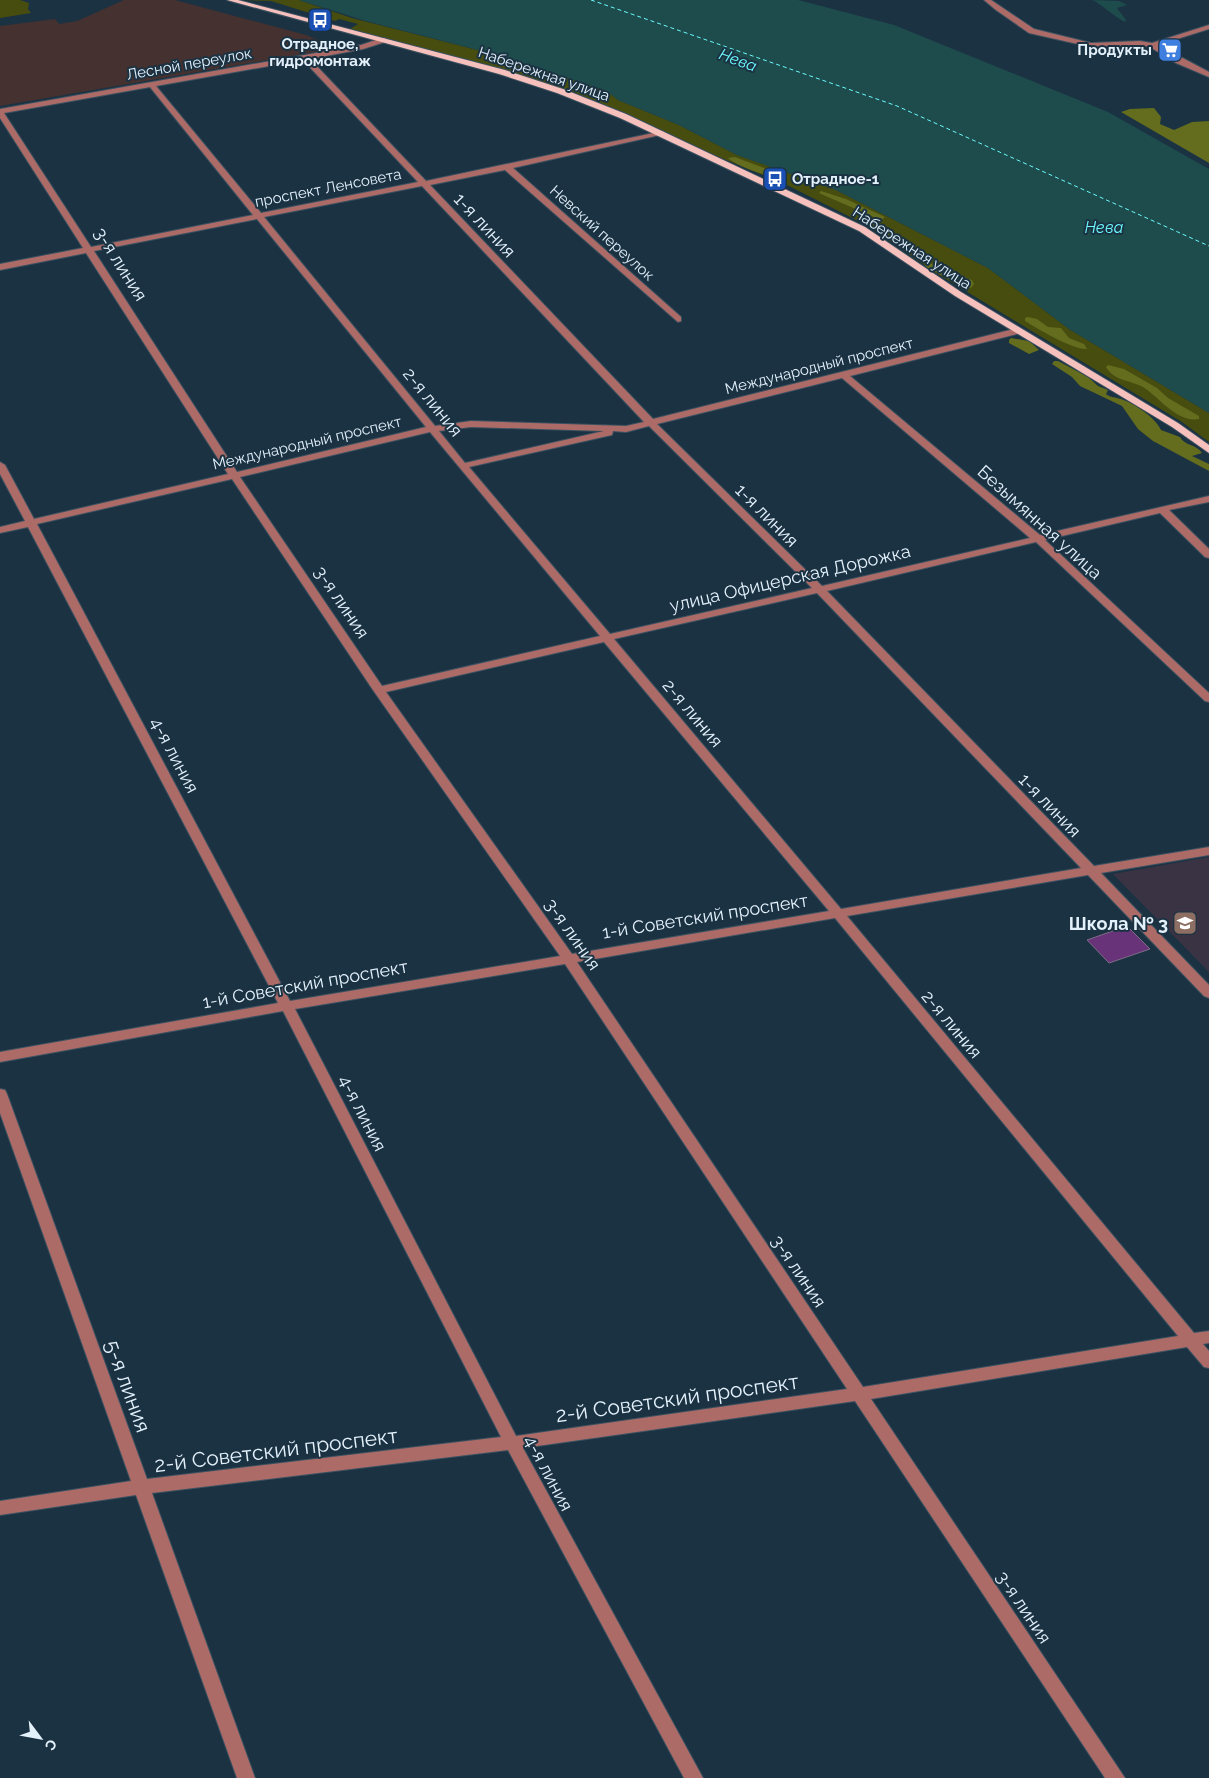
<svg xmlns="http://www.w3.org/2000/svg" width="1209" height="1778" font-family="Raleway,sans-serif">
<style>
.industrial{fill:#45312f}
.education{fill:#3a3344}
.green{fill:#474d0e}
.forest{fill:#646c1e}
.water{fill:#1e4c4d}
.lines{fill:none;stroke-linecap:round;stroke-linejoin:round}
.ferry{stroke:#6bfbfe;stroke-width:1;stroke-dasharray:4 3;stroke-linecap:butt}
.building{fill:#683379;stroke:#7e6d84}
.minor-casing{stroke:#3b5160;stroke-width:2}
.major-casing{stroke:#3b5160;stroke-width:2}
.minor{fill:#ac6b67;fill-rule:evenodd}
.major{fill:#f6c0bc;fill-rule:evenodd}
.labels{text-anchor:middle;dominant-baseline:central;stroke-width:4;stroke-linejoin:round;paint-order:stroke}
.far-poi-label{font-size:15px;font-weight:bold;fill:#e3f1fb;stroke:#1b3243}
.far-street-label{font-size:15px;fill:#e3f1fb;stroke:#1b3243}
.far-water-label{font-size:16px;font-style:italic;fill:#6bfbfe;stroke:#1b3243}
.street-label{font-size:18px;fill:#e3f1fb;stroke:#1b3243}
.poi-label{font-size:18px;font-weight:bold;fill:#e3f1fb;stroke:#1b3243;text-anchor:end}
.near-street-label{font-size:21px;fill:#e3f1fb;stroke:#1b3243}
</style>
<rect width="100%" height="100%" fill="#1b3243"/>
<path class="industrial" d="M124,0H175L306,35L326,43L332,49L0,106V26L55,19L59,24L77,21Z"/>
<path class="education" d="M1209,857V972L1113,874Z"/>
<path class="green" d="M0,0H20L29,3L28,9L31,13L0,18Z
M243,0H299L352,18L501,56L607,91L618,100L679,125L737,155L836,190L988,268L1069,329L1209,413V442L1182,422L936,273L868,226L785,184L719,157L627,114L565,89L506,70L350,29L358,24L339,19L335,21L271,1Z"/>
<path class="forest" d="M1154,108L1161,117L1160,124L1174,130L1192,122L1209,121V163L1121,112L1130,109Z
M735,157L775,172L781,175C772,180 735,165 728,158Z
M821,191L846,199L885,217L881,220L821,194L819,193Z
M925,262C935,263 939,270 947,274C952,277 963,276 972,280L974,284L971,288L963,287L930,269L925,266Z
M1028,317L1037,319L1048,327L1061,328L1069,338L1084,344L1087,349C1073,350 1038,329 1025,321V318Z
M1011,338L1029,341L1039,350L1029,354L1009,343V340Z
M1054,361H1058L1088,377L1098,386L1108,390L1106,394C1111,398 1115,397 1121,399C1134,403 1156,418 1161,430L1180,437C1185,446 1196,444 1202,453L1192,456L1209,464V471L1153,441L1138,429L1122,406L1080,386L1072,377L1052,364Z
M1108,365L1124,369L1157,388L1168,398L1199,416V419C1177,423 1160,398 1143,387C1130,380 1114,381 1106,367Z"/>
<path class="water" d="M299,0H798L894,25L1108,112L1209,169V413L1069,329L988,268L836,190L737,155L679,125L618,100L607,91L501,56L366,21Z
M1093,0L1119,1L1127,5L1117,8L1126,20L1125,22C1113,16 1105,7 1093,0Z"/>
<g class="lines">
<path class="ferry" d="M591,0L897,106L1209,246"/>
</g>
<path class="building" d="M1127,926L1150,949L1109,963L1087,940Z"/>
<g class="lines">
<g class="minor-casing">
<path id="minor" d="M984,0H991L1034,29L1091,43L1140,41L1152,43L1209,25V29L1158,45L1209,72V77L1176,63L1150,47L1140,45L1091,47L1029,33L996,10Z
M382,38H385V42L363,49L310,59L426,181L663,131L664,133L660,135L513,168L681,317V321L678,322L505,170L430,185L653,419L1018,328L1021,329V333L850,376L1040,535L1209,496V502L1169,510L1209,549V558L1205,557L1160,513L1045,540L1209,693V702L1205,701L1036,542L827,591L1094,866L1209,847V855L1101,873L1209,985V998L1204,996L1088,875L847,916L1194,1333L1209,1331V1343L1203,1344L1209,1351V1368L1204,1367L1187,1347L871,1399L1125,1778H1105L855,1401L523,1448L703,1778H684L508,1450L152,1493L255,1778H237L136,1495L0,1515V1501L131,1481L0,1113V1089L5,1090L7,1094L147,1479L501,1437L283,1011L0,1062V1052L278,1003L28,527L0,533V527L25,521L0,474V462L5,465L34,519L228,474L86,253L0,270V264L83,248L0,118V109L361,45ZM303,60L418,182L261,213L156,86ZM150,87L253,215L91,247L4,113ZM422,186L644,422L626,426L471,421L435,426L264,217ZM257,219L426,427L237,472L94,251ZM842,378L1030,538L822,586L657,424ZM649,426L812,588L610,634L469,467L612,435L613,431L626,432ZM471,427L604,431L465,463L439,431ZM430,432L600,636L382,686L240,477ZM232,479L373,690L560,956L290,1001L37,524ZM817,593L1081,868L841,909L614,639ZM604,642L829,911L572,954L386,692ZM835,918L1178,1336L863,1387L577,962ZM565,964L847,1389L516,1436L295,1009Z"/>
</g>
<g class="major-casing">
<path id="major" d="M227,0H238L505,70L563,89L626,114L865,227L961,292L1178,423L1209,445V453L1172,427L955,296L859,231L620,118L557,93L499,74Z"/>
</g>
<use href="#minor" class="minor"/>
<use href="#major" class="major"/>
</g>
<defs>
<g id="bus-square" transform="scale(1.25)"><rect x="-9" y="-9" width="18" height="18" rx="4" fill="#1a4fb4" stroke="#1b3243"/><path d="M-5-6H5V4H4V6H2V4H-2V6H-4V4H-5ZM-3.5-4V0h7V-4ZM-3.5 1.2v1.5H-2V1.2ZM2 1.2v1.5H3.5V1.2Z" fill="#fff"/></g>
<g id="supermarket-square" transform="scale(1.25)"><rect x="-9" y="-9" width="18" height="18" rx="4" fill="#3f7fe0" stroke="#1b3243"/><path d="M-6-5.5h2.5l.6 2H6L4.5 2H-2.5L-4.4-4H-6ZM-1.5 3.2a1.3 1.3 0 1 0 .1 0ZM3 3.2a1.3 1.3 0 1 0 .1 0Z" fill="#fff"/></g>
<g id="school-square" transform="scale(1.25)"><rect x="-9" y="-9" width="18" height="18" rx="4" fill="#8d6e63" stroke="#1b3243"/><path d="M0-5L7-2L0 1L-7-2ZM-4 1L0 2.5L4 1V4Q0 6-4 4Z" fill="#fff"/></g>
</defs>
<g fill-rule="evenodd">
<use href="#bus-square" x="320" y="20"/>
<use href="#supermarket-square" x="1170" y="50"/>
<use href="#bus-square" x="775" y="179"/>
<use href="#school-square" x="1185" y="923"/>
</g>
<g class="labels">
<g class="far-poi-label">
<text x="320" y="44">Отрадное,<tspan x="320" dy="17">гидромонтаж</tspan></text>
<text x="1152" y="50" text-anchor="end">Продукты</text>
<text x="792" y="179" text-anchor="start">Отрадное-1</text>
</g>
<g class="far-street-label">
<text transform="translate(189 64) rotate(-10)">Лесной переулок</text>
<text transform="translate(544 74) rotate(19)">Набережная улица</text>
<text transform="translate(328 188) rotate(-11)">проспект Ленсовета</text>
<text transform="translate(602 233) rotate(42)">Невский переулок</text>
<text transform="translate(912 248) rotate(33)">Набережная улица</text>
<text transform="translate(819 366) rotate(-14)">Международный проспект</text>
<text transform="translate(307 443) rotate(-13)">Международный проспект</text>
</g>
<g class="far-water-label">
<text transform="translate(738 60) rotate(20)">Нева</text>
<text x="1104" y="227">Нева</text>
</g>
<g class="street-label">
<text transform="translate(485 225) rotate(47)">1-я линия</text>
<text transform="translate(121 264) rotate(58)">3-я линия</text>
<text transform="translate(433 402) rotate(51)">2-я линия</text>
<text transform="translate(767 515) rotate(45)">1-я линия</text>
<text transform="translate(1040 522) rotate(42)">Безымянная улица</text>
<text transform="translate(790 578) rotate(-13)">улица Офицерская Дорожка</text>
<text transform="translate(342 602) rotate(56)">3-я линия</text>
<text transform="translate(693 713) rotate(50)">2-я линия</text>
<text transform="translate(175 755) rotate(62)">4-я линия</text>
<text transform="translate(1050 805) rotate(46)">1-я линия</text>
<text transform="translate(705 916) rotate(-9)">1-й Советский проспект</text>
<text transform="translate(573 934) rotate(55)">3-я линия</text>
<text transform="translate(305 984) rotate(-10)">1-й Советский проспект</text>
<text transform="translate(952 1024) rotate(50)">2-я линия</text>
<text transform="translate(363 1113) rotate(63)">4-я линия</text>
<text transform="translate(799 1271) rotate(56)">3-я линия</text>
<text transform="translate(549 1473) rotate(62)">4-я линия</text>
<text transform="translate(1024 1607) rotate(56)">3-я линия</text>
</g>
<g class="poi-label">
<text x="1168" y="923">Школа № 3</text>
</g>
<g class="near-street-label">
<text transform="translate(128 1386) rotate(70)">5-я линия</text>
<text transform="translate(677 1398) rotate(-8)">2-й Советский проспект</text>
<text transform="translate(276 1450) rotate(-7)">2-й Советский проспект</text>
</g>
</g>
<g transform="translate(40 1738) rotate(122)" stroke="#1b3243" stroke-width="4" paint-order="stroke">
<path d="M0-4L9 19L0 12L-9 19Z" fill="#e3f1fb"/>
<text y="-8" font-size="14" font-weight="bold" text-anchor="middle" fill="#e3f1fb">С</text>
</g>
</svg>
